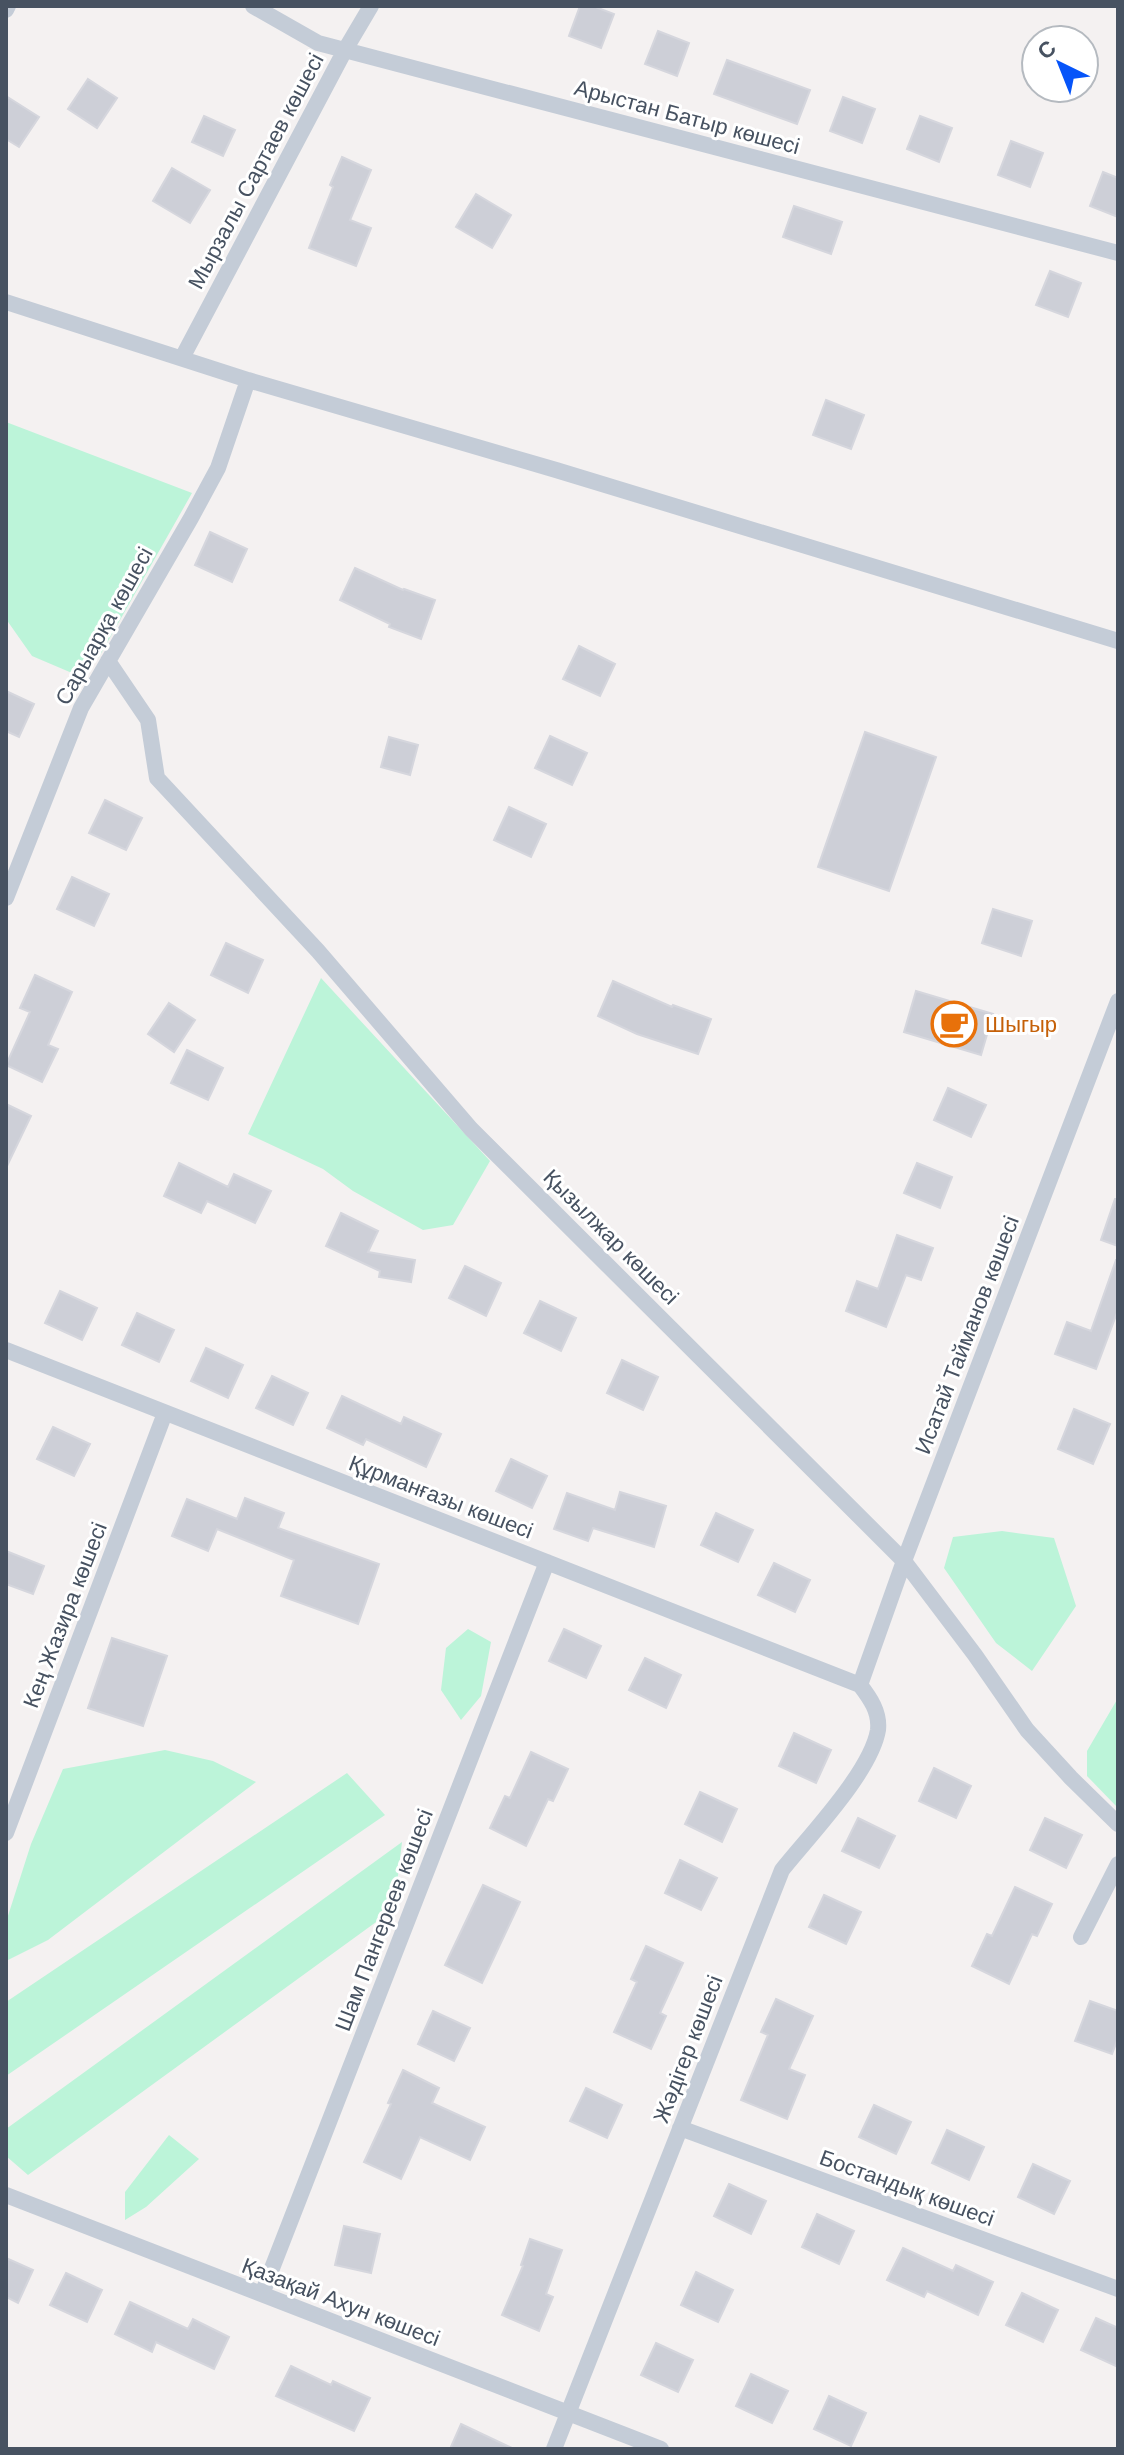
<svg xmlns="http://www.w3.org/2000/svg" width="1124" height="2455" font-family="Arial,sans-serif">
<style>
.green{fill:#bcf4d9}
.building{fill:#cdcfd7;stroke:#d5d6dd;stroke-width:2}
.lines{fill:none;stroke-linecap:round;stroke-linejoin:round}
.street{stroke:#c4ccd7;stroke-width:16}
.labels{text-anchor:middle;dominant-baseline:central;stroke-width:6;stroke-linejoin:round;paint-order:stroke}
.street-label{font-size:22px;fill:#475261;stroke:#fff}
.food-label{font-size:22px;fill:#c56008;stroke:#fff;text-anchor:start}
</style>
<rect width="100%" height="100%" fill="#f4f1f1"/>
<path class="green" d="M6,422L192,493L99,657L72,673L32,656L6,619Z
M321,978L490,1161L453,1225L423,1230L353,1191L323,1169L248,1134Z
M1002,1531L1054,1538L1076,1606L1032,1671L996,1643L944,1568L953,1537Z
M468,1629L491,1642L481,1696L461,1720L441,1690L446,1648Z
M1118,1698V1808L1087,1776V1751Z
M165,1750L213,1761L256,1782L48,1940L6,1961V1922L31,1844L63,1769Z
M347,1773L385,1815L6,2076V2002Z
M402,1842L394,1909L28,2175L6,2156V2129Z
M169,2135L199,2159L146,2207L125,2220V2192Z"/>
<path class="building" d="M580,6H593L614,14L601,48L569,36Z
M658,31L689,43L677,76L645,64Z
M727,60L810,90L797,124L714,94Z
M88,79L117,98L97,128L68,109Z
M6,96L39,117L19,147L6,139Z
M843,97L875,109L862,143L830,131Z
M204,116L235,130L223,156L192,142Z
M920,116L952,128L939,162L907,149Z
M1011,141L1043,153L1030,187L998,175Z
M342,157L371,170L350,220L371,228L356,266L309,248L333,187L330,185Z
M172,168L210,190L190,223L153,201Z
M1103,172L1118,178V217L1090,206Z
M476,194L511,215L492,248L456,227Z
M794,206L842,222L831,254L783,237Z
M1050,271L1081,283L1068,317L1036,305Z
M826,400L864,415L851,449L813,435Z
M210,532L247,549L232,582L195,565Z
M355,568L403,590L404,589L435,600L421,639L389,627L390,624L340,600Z
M579,646L615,664L600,696L563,679Z
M6,691L34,704L19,737L6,731Z
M865,732L936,757L889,891L818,867Z
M550,736L587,753L572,785L535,768Z
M389,737L418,745L410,775L381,767Z
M105,800L142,818L126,850L89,833Z
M509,807L546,824L531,857L494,840Z
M72,877L109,894L94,926L57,909Z
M993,909L1032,921L1021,956L982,943Z
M226,943L263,960L248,993L211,975Z
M35,975L72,992L48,1045L58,1049L42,1082L6,1065L30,1012L20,1008Z
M613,981L672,1007L673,1005L711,1019L698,1054L637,1034L598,1016Z
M916,991L993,1014L981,1055L904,1032Z
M169,1003L195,1020L174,1052L148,1034Z
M187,1050L223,1068L208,1100L171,1083Z
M948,1088L986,1105L971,1137L934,1120Z
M6,1104L31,1116L6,1168Z
M179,1163L228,1187L234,1174L271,1191L255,1223L207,1201L201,1213L164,1196Z
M917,1163L952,1177L940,1208L904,1193Z
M1115,1199H1118V1246L1101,1240Z
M341,1213L378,1231L368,1252L415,1260L411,1282L379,1277L380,1271L326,1246Z
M897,1235L933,1248L921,1280L906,1275L886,1327L846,1311L857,1281L878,1289Z
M1116,1260H1118V1310L1096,1369L1055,1354L1067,1322L1091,1331Z
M465,1266L501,1283L486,1316L449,1298Z
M60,1291L97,1308L82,1340L45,1323Z
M540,1301L576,1318L561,1351L524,1333Z
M137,1313L174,1330L159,1362L122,1345Z
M206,1348L243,1365L228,1398L191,1381Z
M622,1360L658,1377L643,1410L607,1393Z
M272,1376L308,1393L293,1425L256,1408Z
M342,1396L401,1424L404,1417L441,1434L426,1467L366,1439L363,1445L327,1428Z
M1074,1409L1110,1424L1093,1464L1058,1449Z
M53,1427L90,1444L74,1476L37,1459Z
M511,1459L547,1476L532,1508L496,1491Z
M620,1492L666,1506L654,1547L593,1528L588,1541L554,1529L567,1493L615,1510Z
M245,1498L284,1513L278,1528L379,1564L358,1624L281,1596L294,1560L217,1529L208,1551L172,1536L187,1499L237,1519Z
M716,1513L753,1530L738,1562L701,1545Z
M6,1551L44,1566L33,1594L6,1584Z
M774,1563L810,1580L795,1612L758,1595Z
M564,1629L601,1646L586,1678L549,1661Z
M112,1638L167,1656L143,1726L88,1708Z
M645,1658L681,1675L666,1708L629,1690Z
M794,1733L831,1750L816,1783L779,1766Z
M531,1752L568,1769L553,1801L548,1799L526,1846L490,1828L505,1796L510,1798Z
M934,1768L971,1786L956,1818L919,1801Z
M700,1792L737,1809L722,1842L685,1824Z
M858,1818L895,1836L879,1868L842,1851Z
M1045,1818L1082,1835L1066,1868L1030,1850Z
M680,1860L717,1878L701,1910L665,1893Z
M483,1885L520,1902L482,1983L445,1965Z
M1015,1887L1052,1904L1037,1936L1032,1934L1009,1984L972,1966L987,1934L992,1936Z
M824,1895L861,1912L846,1944L809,1927Z
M646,1946L683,1963L660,2013L666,2016L651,2049L614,2032L637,1982L631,1979Z
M776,1999L813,2016L789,2069L805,2075L787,2119L741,2100L768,2035L761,2032Z
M1090,2001L1118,2011V2038L1112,2054L1075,2041Z
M433,2011L470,2028L454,2061L418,2044Z
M403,2070L439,2088L432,2103L485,2127L470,2160L420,2137L401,2179L364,2162L391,2104L388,2103Z
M586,2088L622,2105L607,2138L570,2121Z
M874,2105L911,2122L896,2154L859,2137Z
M947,2130L984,2147L969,2180L932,2163Z
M1033,2164L1070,2181L1054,2214L1018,2197Z
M729,2184L766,2201L751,2234L714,2216Z
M817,2214L854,2231L839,2264L802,2247Z
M344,2226L380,2234L371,2273L335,2265Z
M530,2239L562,2250L546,2294L553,2297L539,2331L502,2315L523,2266L521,2265Z
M903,2248L953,2271L956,2265L993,2282L978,2315L927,2291L924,2297L887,2280Z
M6,2258L33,2270L18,2303L6,2297Z
M696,2272L733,2290L718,2322L681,2305Z
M66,2273L102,2290L87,2322L50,2305Z
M1022,2293L1058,2310L1043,2342L1006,2325Z
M130,2302L188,2329L193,2319L229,2337L214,2369L156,2342L152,2352L115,2334Z
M1096,2318L1118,2328V2367L1081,2350Z
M656,2343L693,2360L678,2392L641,2375Z
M291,2366L331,2385L333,2381L370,2398L354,2431L276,2396Z
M751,2374L788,2391L772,2423L736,2406Z
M829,2396L866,2413L851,2446L814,2429Z
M461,2424L514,2449H450Z"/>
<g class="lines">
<path class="street" d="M253,6L318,43L1118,253
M6,10L8,6
M6,302L248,380L556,470L1118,641
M182,358L345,50L371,6
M108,661L148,720L157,778L318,951L471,1129L904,1561L975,1655L1027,1730L1071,1778L1118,1824
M6,898L81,708L191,518L218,468L248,380
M6,1350L860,1685
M860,1685L904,1561L1118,1001
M6,1833L165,1413
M1081,1937L1118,1864
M680,2128L1118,2289
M6,2195L661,2449
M262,2294L547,1562
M554,2449L782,1870C809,1836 871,1772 878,1730C880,1712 870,1698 860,1685"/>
</g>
<defs>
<g id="cafe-ring" transform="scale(2.3)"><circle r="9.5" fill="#fff" stroke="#e8710a" stroke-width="1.5"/><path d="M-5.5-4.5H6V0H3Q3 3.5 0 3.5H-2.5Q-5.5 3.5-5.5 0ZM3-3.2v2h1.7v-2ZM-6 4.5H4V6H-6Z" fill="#e8710a"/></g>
</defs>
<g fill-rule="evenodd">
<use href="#cafe-ring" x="954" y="1024"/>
</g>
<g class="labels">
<g class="street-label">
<text transform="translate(687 117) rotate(15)">Арыстан Батыр көшесі</text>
<text transform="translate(256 171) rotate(-62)">Мырзалы Сартаев көшесі</text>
<text transform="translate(104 626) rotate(-61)">Сарыарқа көшесі</text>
<text transform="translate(611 1237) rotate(45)">Қызылжар көшесі</text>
<text transform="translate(967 1335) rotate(-69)">Исатай Тайманов көшесі</text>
<text transform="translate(441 1497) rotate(21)">Құрманғазы көшесі</text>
<text transform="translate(65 1615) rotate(-69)">Кең Жазира көшесі</text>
<text transform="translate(384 1920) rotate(-69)">Шам Пангереев көшесі</text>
<text transform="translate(688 2049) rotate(-69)">Жәдігер көшесі</text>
<text transform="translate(907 2188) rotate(20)">Бостандық көшесі</text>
<text transform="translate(341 2302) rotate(21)">Қазақай Ахун көшесі</text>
</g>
<g class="food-label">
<text x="985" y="1024">Шыгыр</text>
</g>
</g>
<rect width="1124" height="2455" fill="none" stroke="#475261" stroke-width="16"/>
<g transform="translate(1060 64) rotate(317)"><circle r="38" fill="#ffffff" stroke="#b5bac0" stroke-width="2"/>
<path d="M0-6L14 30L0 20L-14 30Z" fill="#0654f9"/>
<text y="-12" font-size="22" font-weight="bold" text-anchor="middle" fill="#475261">С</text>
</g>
</svg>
